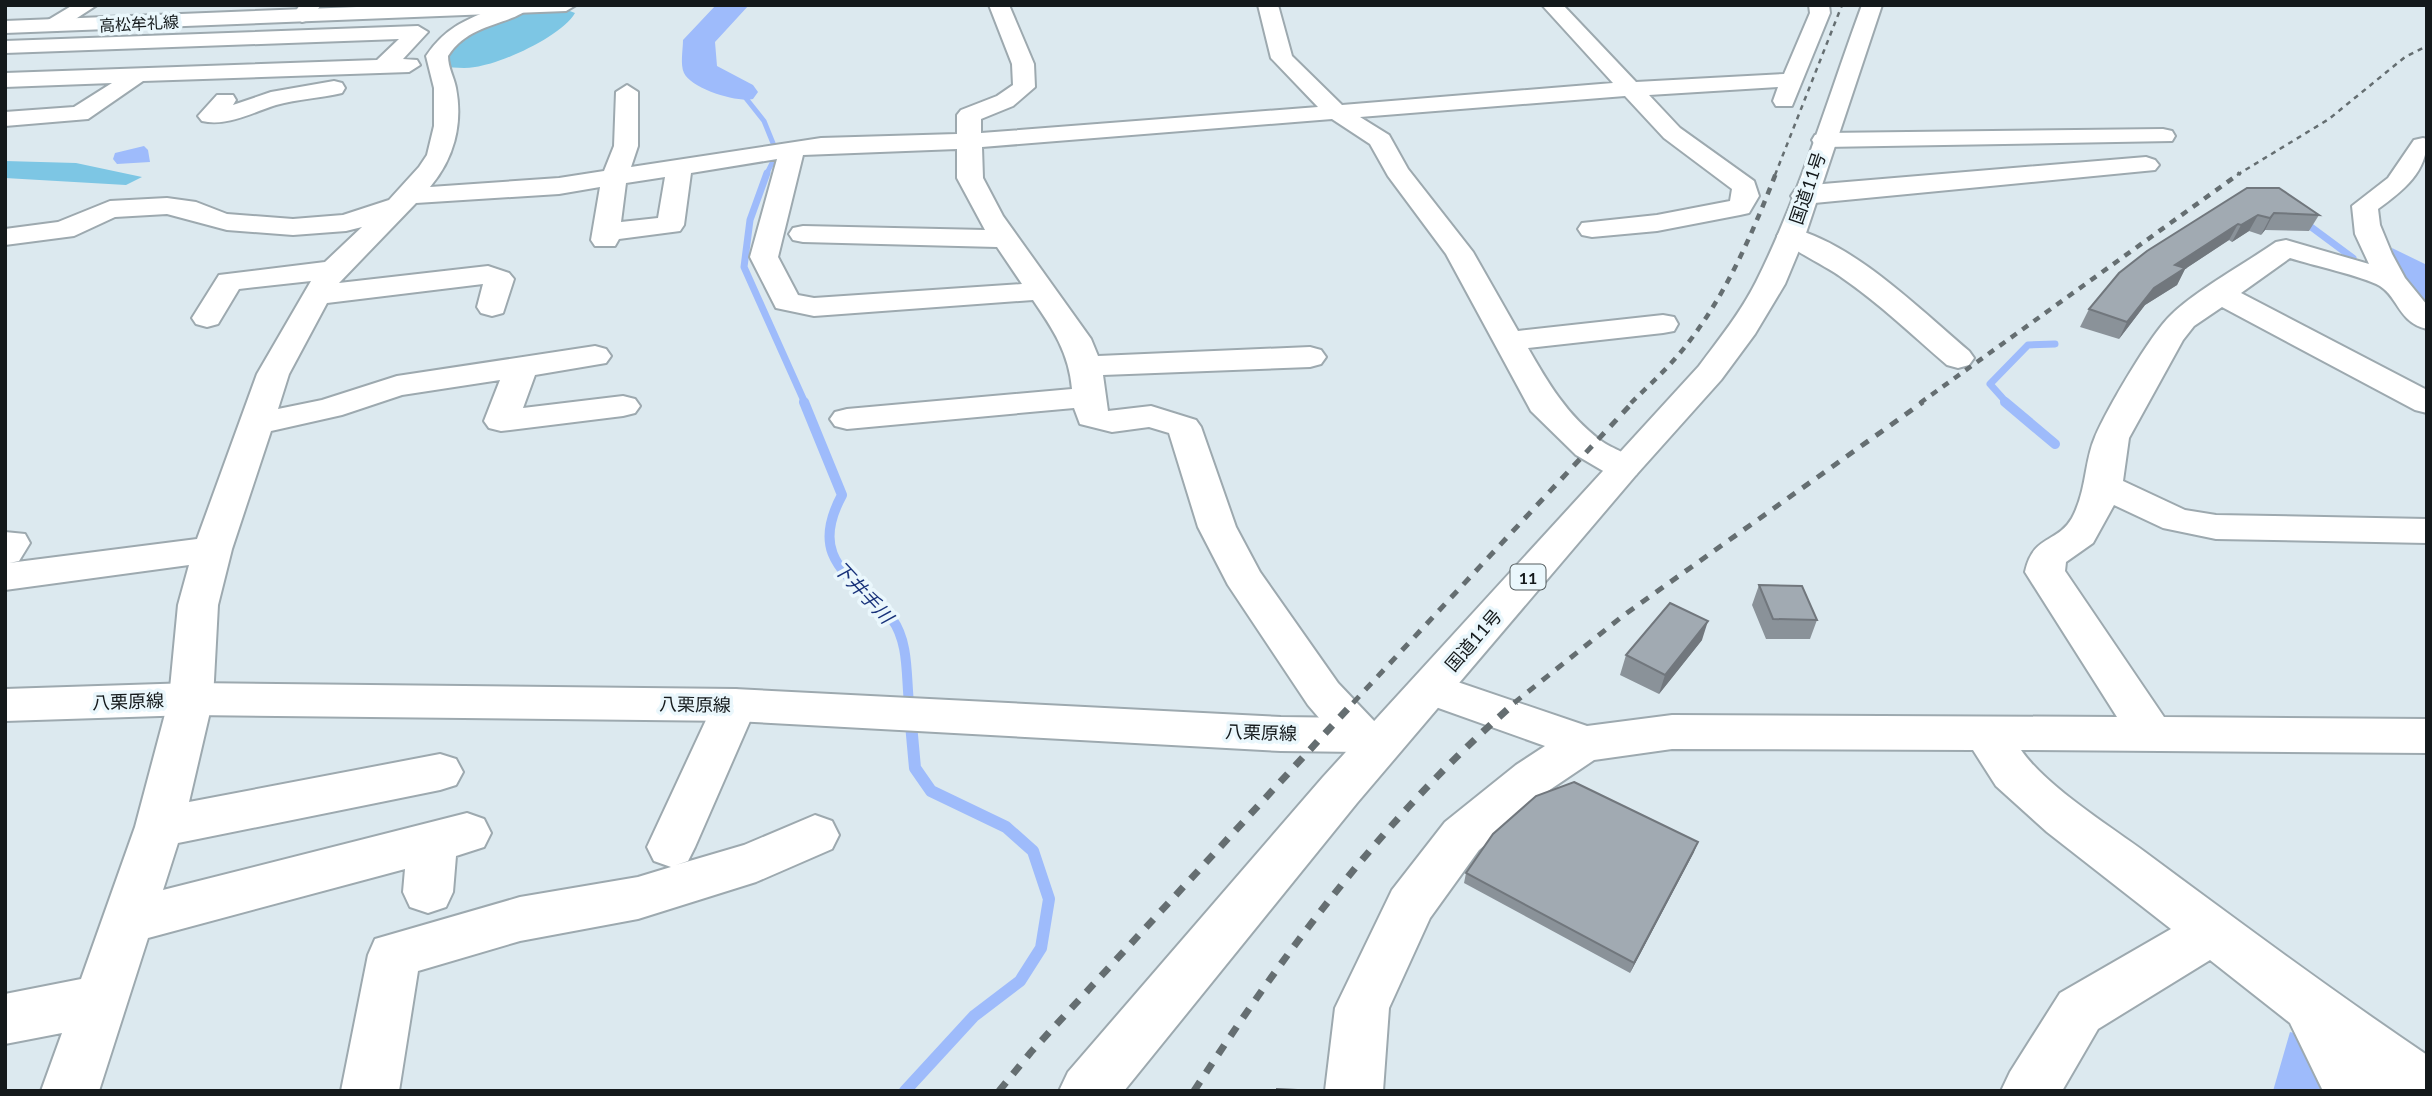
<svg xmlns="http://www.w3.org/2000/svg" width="2432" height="1096" font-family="Lato,'Noto Sans JP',sans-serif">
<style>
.green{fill:#7dc6e4}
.water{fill:#9ebbfb}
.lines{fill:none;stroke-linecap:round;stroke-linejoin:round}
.stream-far3{stroke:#9ebbfb;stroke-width:5}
.stream-far2{stroke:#9ebbfb;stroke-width:7}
.stream-far1{stroke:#9ebbfb;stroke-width:10}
.stream{stroke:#9ebbfb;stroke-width:12}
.river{fill:#9ebbfb;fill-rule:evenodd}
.minor-casing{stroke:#9da9af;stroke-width:4}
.major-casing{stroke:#9da9af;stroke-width:4}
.highway-casing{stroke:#9da9af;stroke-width:4}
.minor{fill:#fff;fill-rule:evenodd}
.major{fill:#fff;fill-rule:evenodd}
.highway{fill:#fff;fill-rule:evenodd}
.rail-far3{stroke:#656e71;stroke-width:2.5;stroke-dasharray:5 5;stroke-linecap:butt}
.rail-far2{stroke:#656e71;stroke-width:4.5;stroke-dasharray:7 7;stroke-linecap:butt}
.rail-far1{stroke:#656e71;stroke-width:5;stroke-dasharray:9 9;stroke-linecap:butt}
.rail{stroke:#656e71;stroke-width:7;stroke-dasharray:11 11;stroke-linecap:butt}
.wall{fill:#8a9299}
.shaded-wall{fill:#71777d}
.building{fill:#a1aab2;stroke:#71777d;stroke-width:2}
.labels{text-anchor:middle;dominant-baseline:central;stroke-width:7;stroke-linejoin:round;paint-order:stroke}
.far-street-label{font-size:16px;fill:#14191b;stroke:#eaf7fc}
.shield{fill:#eaf7fc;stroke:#545c5e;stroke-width:2}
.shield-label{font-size:16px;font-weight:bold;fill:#14191b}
.street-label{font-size:18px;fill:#14191b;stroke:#eaf7fc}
.water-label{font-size:19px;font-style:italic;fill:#18327a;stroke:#eaf7fc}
</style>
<rect width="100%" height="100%" fill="#dce9ef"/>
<path class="green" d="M562,8L575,13C562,36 501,64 475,67C464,69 453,67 442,67L450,41L510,14Z
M5,161L76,163L142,177L126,185L5,178Z"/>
<path class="water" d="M144,146L148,150L150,162L117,164L113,159L115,153Z
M2392,248L2427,265V304L2395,266Z
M2290,1032L2310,1037L2332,1091H2273Z"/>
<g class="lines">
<path class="stream-far3" d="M741,92L764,121L777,153L766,175"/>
<path class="stream-far2" d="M767,173L750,220L744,267L805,403
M2303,221L2353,258
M2007,403L1990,384L2028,345L2055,344"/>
<path class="stream-far1" d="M804,402L842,495C815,545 834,566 872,600C879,606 887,612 892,619C909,642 906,676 909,703
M2005,402L2055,444"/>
<path class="stream" d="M905,1091L974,1016L1020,981L1041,948L1049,899L1033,851L1006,827L931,791L915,768L909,702"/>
<path class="river" d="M716,5H749L715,42L717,66L753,85L758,92L753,99C738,103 692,89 684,73C680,64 683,50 683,40Z"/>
<g class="minor-casing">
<path id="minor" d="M73,5H97L57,31H43L40,27L43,23Z
M300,5H321L309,20L302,22L292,16Z
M504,5H532C514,26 470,21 448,56C448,68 454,77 456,88C463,124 454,159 430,187L559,178L604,171L614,146L616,92L627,85L638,92V146L631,167L821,138L957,134V115L961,110L997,96L1013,85L1012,64L989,5H1009L1034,64L1035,87L1013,106L981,119V133L1318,107L1271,58L1258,5H1278L1292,56L1342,105L1613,83L1542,5H1563L1636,82L1784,74L1810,13L1809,5H1829L1830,13L1792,106H1776L1773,101L1778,87L1649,95L1680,128L1754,181L1759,196L1749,213L1740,215L1657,231L1592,237L1582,235L1578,229L1582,223L1657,215L1730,201L1732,189L1664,138L1625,96L1360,117L1389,135L1408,169L1473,252L1518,331L1663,315L1674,317L1678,324L1674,331L1663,333L1528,348C1548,383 1567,415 1600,440C1613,450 1631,453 1641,467L1636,475L1623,478L1610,475L1576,455L1531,411L1446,254L1388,176L1370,144L1332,119L982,147L983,178L1003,216L1091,339L1098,356L1310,347L1321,350L1326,357L1321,364L1310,367L1103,375L1108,411L1151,406L1196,420L1201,427L1236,527L1260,572L1338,683L1376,723L1383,735L1376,747L1360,752L1344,747L1308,705L1228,585L1198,527L1169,433L1149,427L1112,432L1080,424L1074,408L847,429L835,426L830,419L835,412L847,409L1072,389C1069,353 1053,329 1033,300L814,316L776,308L750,257L777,159L691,173L684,225L680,231L619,239L615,246H595L591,240L600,187L559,194L416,203L339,283L488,266L509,273L514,279L503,313L492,316L481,313L477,307L483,284L327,303L289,374L278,409L322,400L397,376L595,346L606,349L611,356L606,363L535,375L523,408L623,396L635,399L640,406L635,413L623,416L501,431L489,428L484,421L500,380L402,395L342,415L271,431L232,549L218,605L213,699L189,802L440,754L456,759L463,772L456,785L440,790L178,843L163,890L467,813L484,819L491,833L484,847L456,856L453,892L446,907L428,913L410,907L403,892L405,869L148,938L99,1091H41L62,1033L5,1044V994L81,979L135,827L169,699L178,605L189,565L5,590V532L25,534L30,543L19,561L9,563L197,539L257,374L311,281L239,289L218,324L207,327L196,324L192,318L219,275L325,262L362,227L346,231L293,235L227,230L167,214L115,217L74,236L5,245V229L58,222L110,201L167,198L196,202L227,214L293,219L343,215L389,200L419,167L427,155L434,126V88L426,56C447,25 470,18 504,5ZM957,149V178L985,230L803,226L793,228L789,234L793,240L803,242L997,247L1022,284L814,298L798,295L778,257L803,155ZM665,177L658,218L621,222L626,183Z
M418,26L428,32L403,59L417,60L420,65L409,72L143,81L88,119L5,126V112L74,107L112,83L5,87V73L377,60L399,39L5,53V41Z
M334,81L342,83L345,88L342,93C320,98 298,99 276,105C253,112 227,127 202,121L198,116L217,95H233L236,100L233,105L271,92Z
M2163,129L2172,131L2175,136L2172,141L1824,147L1815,145L1812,140L1815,135L1824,133Z
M2423,138L2427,139C2427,172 2404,190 2378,209L2380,225L2392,254L2405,278L2427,305V329C2398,322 2399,298 2380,286C2363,276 2311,265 2290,258L2241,293L2427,390V413L2415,410L2222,307L2194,326L2183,340L2129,438L2123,481L2185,510L2216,515L2427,519V543L2216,539L2163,528L2114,505L2093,543L2066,562L2065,571L2164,717L2427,719V753L2021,750C2046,786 2108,825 2145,852C2238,921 2331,990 2427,1055V1091H2323L2290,1023L2210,960L2098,1029L2062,1091H2001L2010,1072L2060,993L2171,929L2047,832L1996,786L1973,750L1672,749L1594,760L1548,791L1479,850L1430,918L1389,1008L1383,1091H1325L1335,1008L1392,890L1445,822L1516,765L1545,746L1416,700L1409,689L1416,678L1431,673L1587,726L1672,715L2117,717L2025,572C2033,534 2057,544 2072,518C2087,490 2084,462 2095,437C2107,409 2150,335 2171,315C2195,291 2246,263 2276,242L2286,240L2369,264L2355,234L2352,206L2388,178L2414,140Z
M2146,157L2155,160L2159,165L2155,170L1804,204L1795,202L1791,196L1795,190L1823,184Z
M1791,228C1855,244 1919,309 1969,351L1974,358L1969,365L1958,368L1947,365C1912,335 1879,303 1841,277C1828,267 1784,246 1777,236L1781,230Z
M735,689L751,694L757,705L695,847L688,861L676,865L744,845L815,815L832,821L839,835L832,849L756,882L638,919L520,941L418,971L399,1091H341L368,955L375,939L520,897L638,877L671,867L654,861L647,847L713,705L719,694Z"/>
</g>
<g class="major-casing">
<path id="major" d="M408,5H576L566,11L5,33V21Z
M191,683L735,689L1281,717L1360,718L1400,727L1407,739L1400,751L1384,756L1360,752L1281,751L735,721L191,715L5,721V689Z"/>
</g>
<g class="highway-casing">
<path id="highway" d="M1862,5H1882L1805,236L1785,284L1755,334L1721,380L1636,475L1357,803L1124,1091H1059L1068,1072L1323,777L1699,366C1719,339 1741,312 1756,282C1800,194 1828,97 1862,5Z"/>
</g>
<use href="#minor" class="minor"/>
<use href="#major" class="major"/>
<use href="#highway" class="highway"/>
<path class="rail-far3" d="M1775,175L1842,5
M2237,175L2329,119L2405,57L2427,46"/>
<path class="rail-far2" d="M1631,403C1647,387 1665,371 1680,353C1724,300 1751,237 1776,173
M1920,403L2240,173"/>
<path class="rail-far1" d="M1353,703L1633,402
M1514,703L1624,615L1923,402"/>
<path class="rail" d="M999,1091L1031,1052L1354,702
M1194,1091C1287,948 1387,814 1516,702"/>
</g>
<path class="wall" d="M2247,188L2319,215L2309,231L2265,230L2261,235L2249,231L2232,242L2229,240L2185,269L2177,285L2145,305L2119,339L2080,327L2089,309Z
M1759,585L1817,620L1810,639H1766L1752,605Z
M1702,640L1659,694L1620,675L1626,655Z
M1694,852L1630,973L1464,883L1466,873Z"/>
<path class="shaded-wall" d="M2274,213L2265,230L2261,235L2270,218Z
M2258,215L2249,231L2232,242L2241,225Z
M2238,224L2229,240L2185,269L2177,285L2145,305L2119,339L2127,322L2154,288L2175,265Z
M1708,621L1702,640L1659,694L1665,675Z
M1698,842L1694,852L1630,973L1634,963Z"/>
<path class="building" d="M2247,188H2279L2319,215L2274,213L2270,218L2258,215L2241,225L2238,224L2175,265L2185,268L2154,288L2127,322L2089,309L2119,273L2147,251Z
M1759,585L1802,586L1817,620L1773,619Z
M1670,603L1708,621L1665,675L1626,655Z
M1574,782L1698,842L1634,963L1466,873L1493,834L1536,796Z
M1277,1089L1318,1091H1277Z"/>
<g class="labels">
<g class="far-street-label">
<text transform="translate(139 23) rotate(-3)">高松牟礼線</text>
</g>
<rect class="shield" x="1510.5" y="564.5" width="35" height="25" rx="5"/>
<g class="shield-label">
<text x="1528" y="577">11</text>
</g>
<g class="street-label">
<text transform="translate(1807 188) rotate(-71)">国道11号</text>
<text transform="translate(1473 640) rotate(-49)">国道11号</text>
<text transform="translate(128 701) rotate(-2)">八栗原線</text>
<text transform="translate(695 704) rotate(1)">八栗原線</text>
<text transform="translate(1261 732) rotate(2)">八栗原線</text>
</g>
<g class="water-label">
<text transform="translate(864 592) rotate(47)">下井手川</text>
</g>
</g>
<rect width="2432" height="1096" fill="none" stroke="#14191b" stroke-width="14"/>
</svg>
